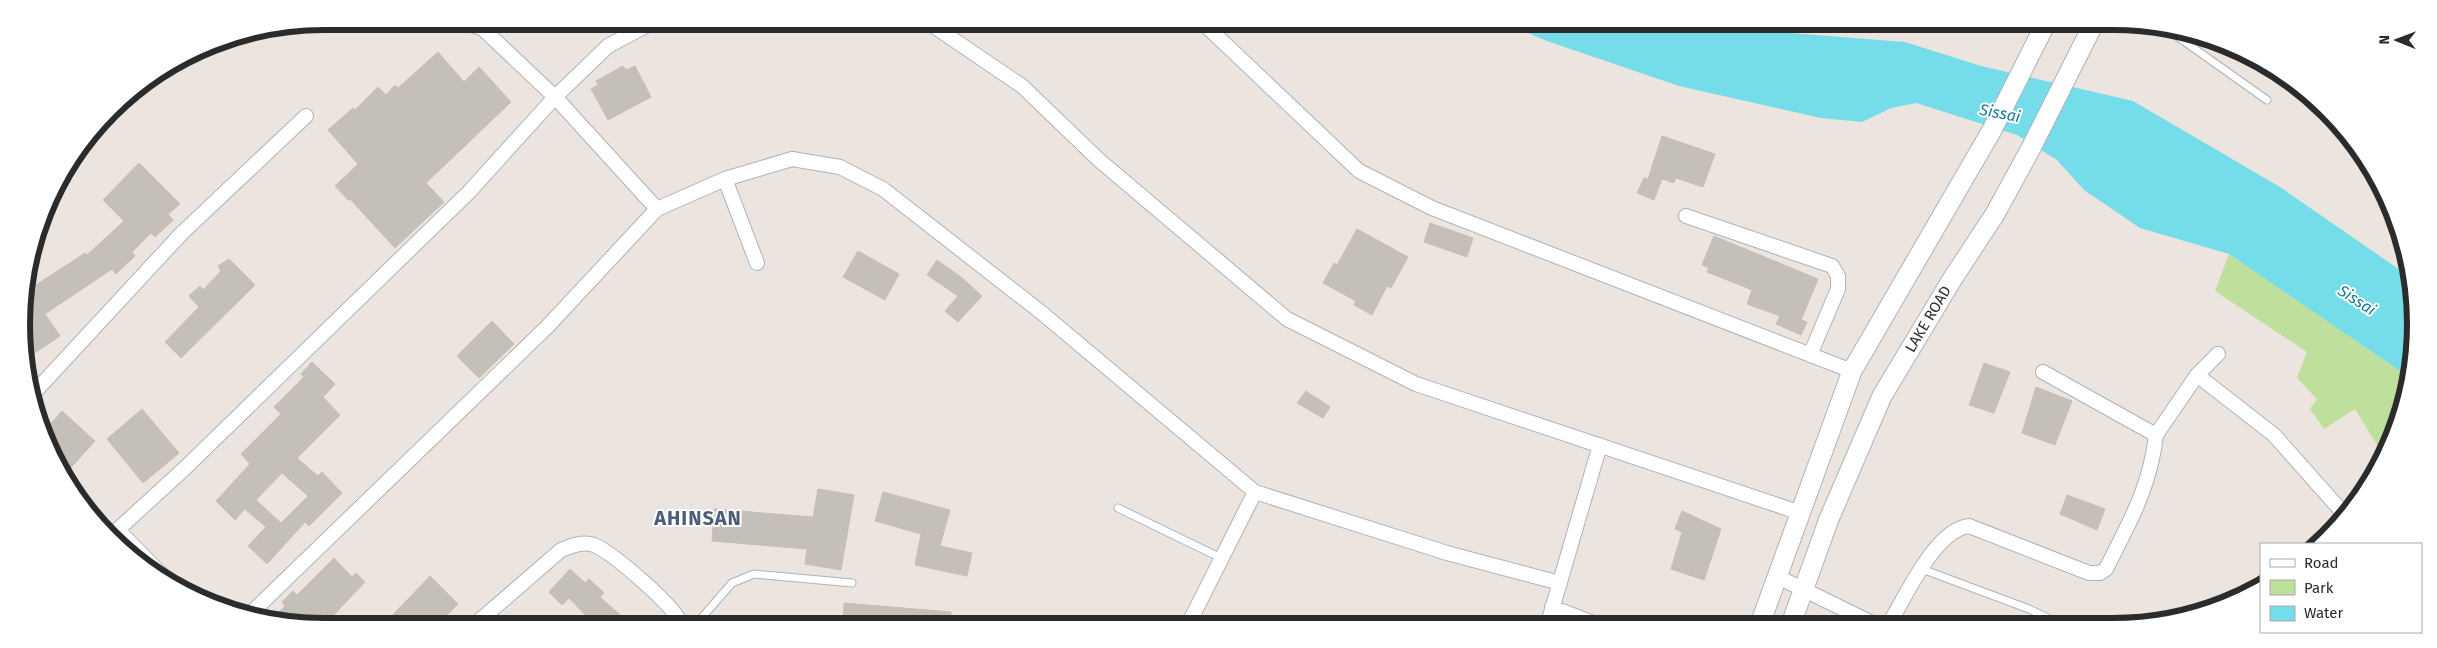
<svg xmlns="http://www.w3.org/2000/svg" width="2437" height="648" font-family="'Fira Sans',sans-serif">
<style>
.green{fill:#bee09c}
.water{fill:#75dce9}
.building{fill:#c5bfb9;stroke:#c7bfb7;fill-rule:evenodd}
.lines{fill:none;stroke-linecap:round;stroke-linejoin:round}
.service-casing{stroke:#aeb2bb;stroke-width:9}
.minor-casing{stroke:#aeb2bb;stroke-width:16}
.secondary-casing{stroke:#aeb2bb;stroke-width:21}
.service{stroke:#fff;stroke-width:7}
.minor{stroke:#fff;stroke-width:14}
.secondary{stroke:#fff;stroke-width:19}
.labels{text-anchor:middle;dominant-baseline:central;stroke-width:4;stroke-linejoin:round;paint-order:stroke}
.street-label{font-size:15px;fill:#2b2b2b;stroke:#fff}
.water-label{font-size:16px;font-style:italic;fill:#137d96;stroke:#fff}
.district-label{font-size:20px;font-weight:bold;letter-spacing:1px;fill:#4d5c7a;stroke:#fff}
.rim{fill:none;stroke:#2b2b2b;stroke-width:6}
</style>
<rect width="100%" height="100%" fill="#ece4de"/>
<path class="green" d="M2229,254L2410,378L2383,455L2355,409L2324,429L2310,409L2317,399L2297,378L2307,352L2215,291Z"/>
<path class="water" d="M1509,25L1735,26L1764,31L1905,42L1981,66L2133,101L2280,187L2410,277V378L2229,254L2140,228L2084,190L2057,160L2017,135L1916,103L1891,108L1862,122L1821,118L1679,86L1547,41Z"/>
<path class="building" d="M438,52L464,82L479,67L511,102L426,183L444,202L395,248L350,199L348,200L335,186L358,164L328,130L353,108L355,110L378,87L386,95L395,85L398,88Z
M623,66L626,70L635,66L651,97L608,120L591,89L598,85L596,81Z
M1662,136L1715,154L1703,187L1676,178L1674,183L1662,179L1654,200L1637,193L1644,178L1648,179Z
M139,163L180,204L168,214L173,220L155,237L151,233L132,252L135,256L116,274L112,269L45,314L60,336L27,358L22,304L25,292L85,253L87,255L124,221L103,200Z
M1430,223L1473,238L1467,257L1424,242Z
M1357,229L1408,257L1391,288L1387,286L1372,315L1354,305L1356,301L1323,283L1334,263L1337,265Z
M1714,236L1818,279L1801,320L1807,322L1801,335L1776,324L1780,316L1747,304L1752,290L1707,272L1709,268L1702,265Z
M858,251L899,274L885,300L843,277Z
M229,259L255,285L181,358L165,342L199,307L189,296L200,286L203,290L221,271L218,266Z
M937,260L961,277L982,296L958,322L945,311L958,296L927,275Z
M492,321L514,344L479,378L457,356Z
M312,362L335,384L323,397L340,415L297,458L318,476L322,472L342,493L309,526L305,522L267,564L248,546L266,527L245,509L235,520L216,501L250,464L241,454L281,414L274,407L304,377L301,374ZM282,473L308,496L281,523L256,500Z
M1984,363L2010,372L1994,413L1969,405Z
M2036,387L2072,401L2055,445L2022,433Z
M1306,391L1330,407L1323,418L1297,403Z
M142,409L179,453L143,483L107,439Z
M62,411L95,441L66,473L45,430Z
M818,489L854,495L841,570L805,564L807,549L712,541L714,509L813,517Z
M883,492L950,510L940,546L972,553L967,576L915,565L921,534L875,521Z
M2067,495L2105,509L2097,530L2060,514Z
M1682,511L1721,529L1704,580L1671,569L1682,532L1675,529Z
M334,558L352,577L356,573L365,582L328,621H271L285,606L282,602L293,591L297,595Z
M570,569L585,583L589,579L604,593L600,597L628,622H592L569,598L562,605L549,592Z
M430,576L458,604L441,621H387Z
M844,603L951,612V622H843Z"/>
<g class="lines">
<g class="service-casing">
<path id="service" d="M2164,27L2267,100
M1118,508L1221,558
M1922,569L2029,609L2060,624
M698,622L732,583L754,574L852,583"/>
</g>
<g class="minor-casing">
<path id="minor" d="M459,22L482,28
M480,22L482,28L555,97L657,209
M929,23L1022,86L1099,160L1287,319L1416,384L1801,513
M1204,24L1359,171L1432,208L1852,371
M725,179L757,263
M1686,216L1832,266L1838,276V289L1810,355
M2197,375L2274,435L2345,515
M31,396L181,234L306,116
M2156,435L2197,375L2218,354
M118,530L172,585
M113,534L184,469L469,192L555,97L608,46L653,22
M1778,577L1874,624
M1552,607L1593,623
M249,615L547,327L657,209L725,179L792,159L840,167L883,189L1042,313L1255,492
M479,621L561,550C571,546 583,541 594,545C613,553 672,604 680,622
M1189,623L1255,492L1447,553L1560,583
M1548,623L1600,445
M1889,624C1906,596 1935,530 1969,526L2089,573H2100L2106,569C2129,523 2150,488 2156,435L2043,372"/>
</g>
<g class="secondary-casing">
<path id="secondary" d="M1760,624L1852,371L1992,130L2044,27
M1791,624L1829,519L1882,396L1953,278L1995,214L2030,150L2092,27"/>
</g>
<use href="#service" class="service"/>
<use href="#minor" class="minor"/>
<use href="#secondary" class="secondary"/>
</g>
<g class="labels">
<g class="street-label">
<text transform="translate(1928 319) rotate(-59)">LAKE ROAD</text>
</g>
<g class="water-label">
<text transform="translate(2000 113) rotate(11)">Sissai</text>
<text transform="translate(2357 300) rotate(33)">Sissai</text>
</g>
<g class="district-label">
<text x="698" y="518">AHINSAN</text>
</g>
</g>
<path d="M0 0H2437V648H0ZM324 30H2113A294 294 0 0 1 2407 324V324A294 294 0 0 1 2113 618H324A294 294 0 0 1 30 324V324A294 294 0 0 1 324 30Z" fill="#fff" fill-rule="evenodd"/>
<path class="rim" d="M324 30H2113A294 294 0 0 1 2407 324V324A294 294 0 0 1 2113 618H324A294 294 0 0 1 30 324V324A294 294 0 0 1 324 30Z"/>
<rect x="2260" y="543" width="162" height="90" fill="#ffffff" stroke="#aaaaaa"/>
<rect x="2270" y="559" width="25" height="8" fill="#ffffff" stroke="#aaaaaa"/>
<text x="2304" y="568" font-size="15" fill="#2b2b2b">Road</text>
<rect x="2270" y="580" width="25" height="15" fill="#bee09c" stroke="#aaaaaa"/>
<text x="2304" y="593" font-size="15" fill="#2b2b2b">Park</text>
<rect x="2270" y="606" width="25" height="15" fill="#75dce9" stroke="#aaaaaa"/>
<text x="2304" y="618" font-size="15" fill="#2b2b2b">Water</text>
<g transform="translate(2397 40) rotate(271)" stroke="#ffffff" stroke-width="4" paint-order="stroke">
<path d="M0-4L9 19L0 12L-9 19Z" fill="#2b2b2b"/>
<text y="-8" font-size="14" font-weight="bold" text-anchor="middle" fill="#2b2b2b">N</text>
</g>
</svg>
